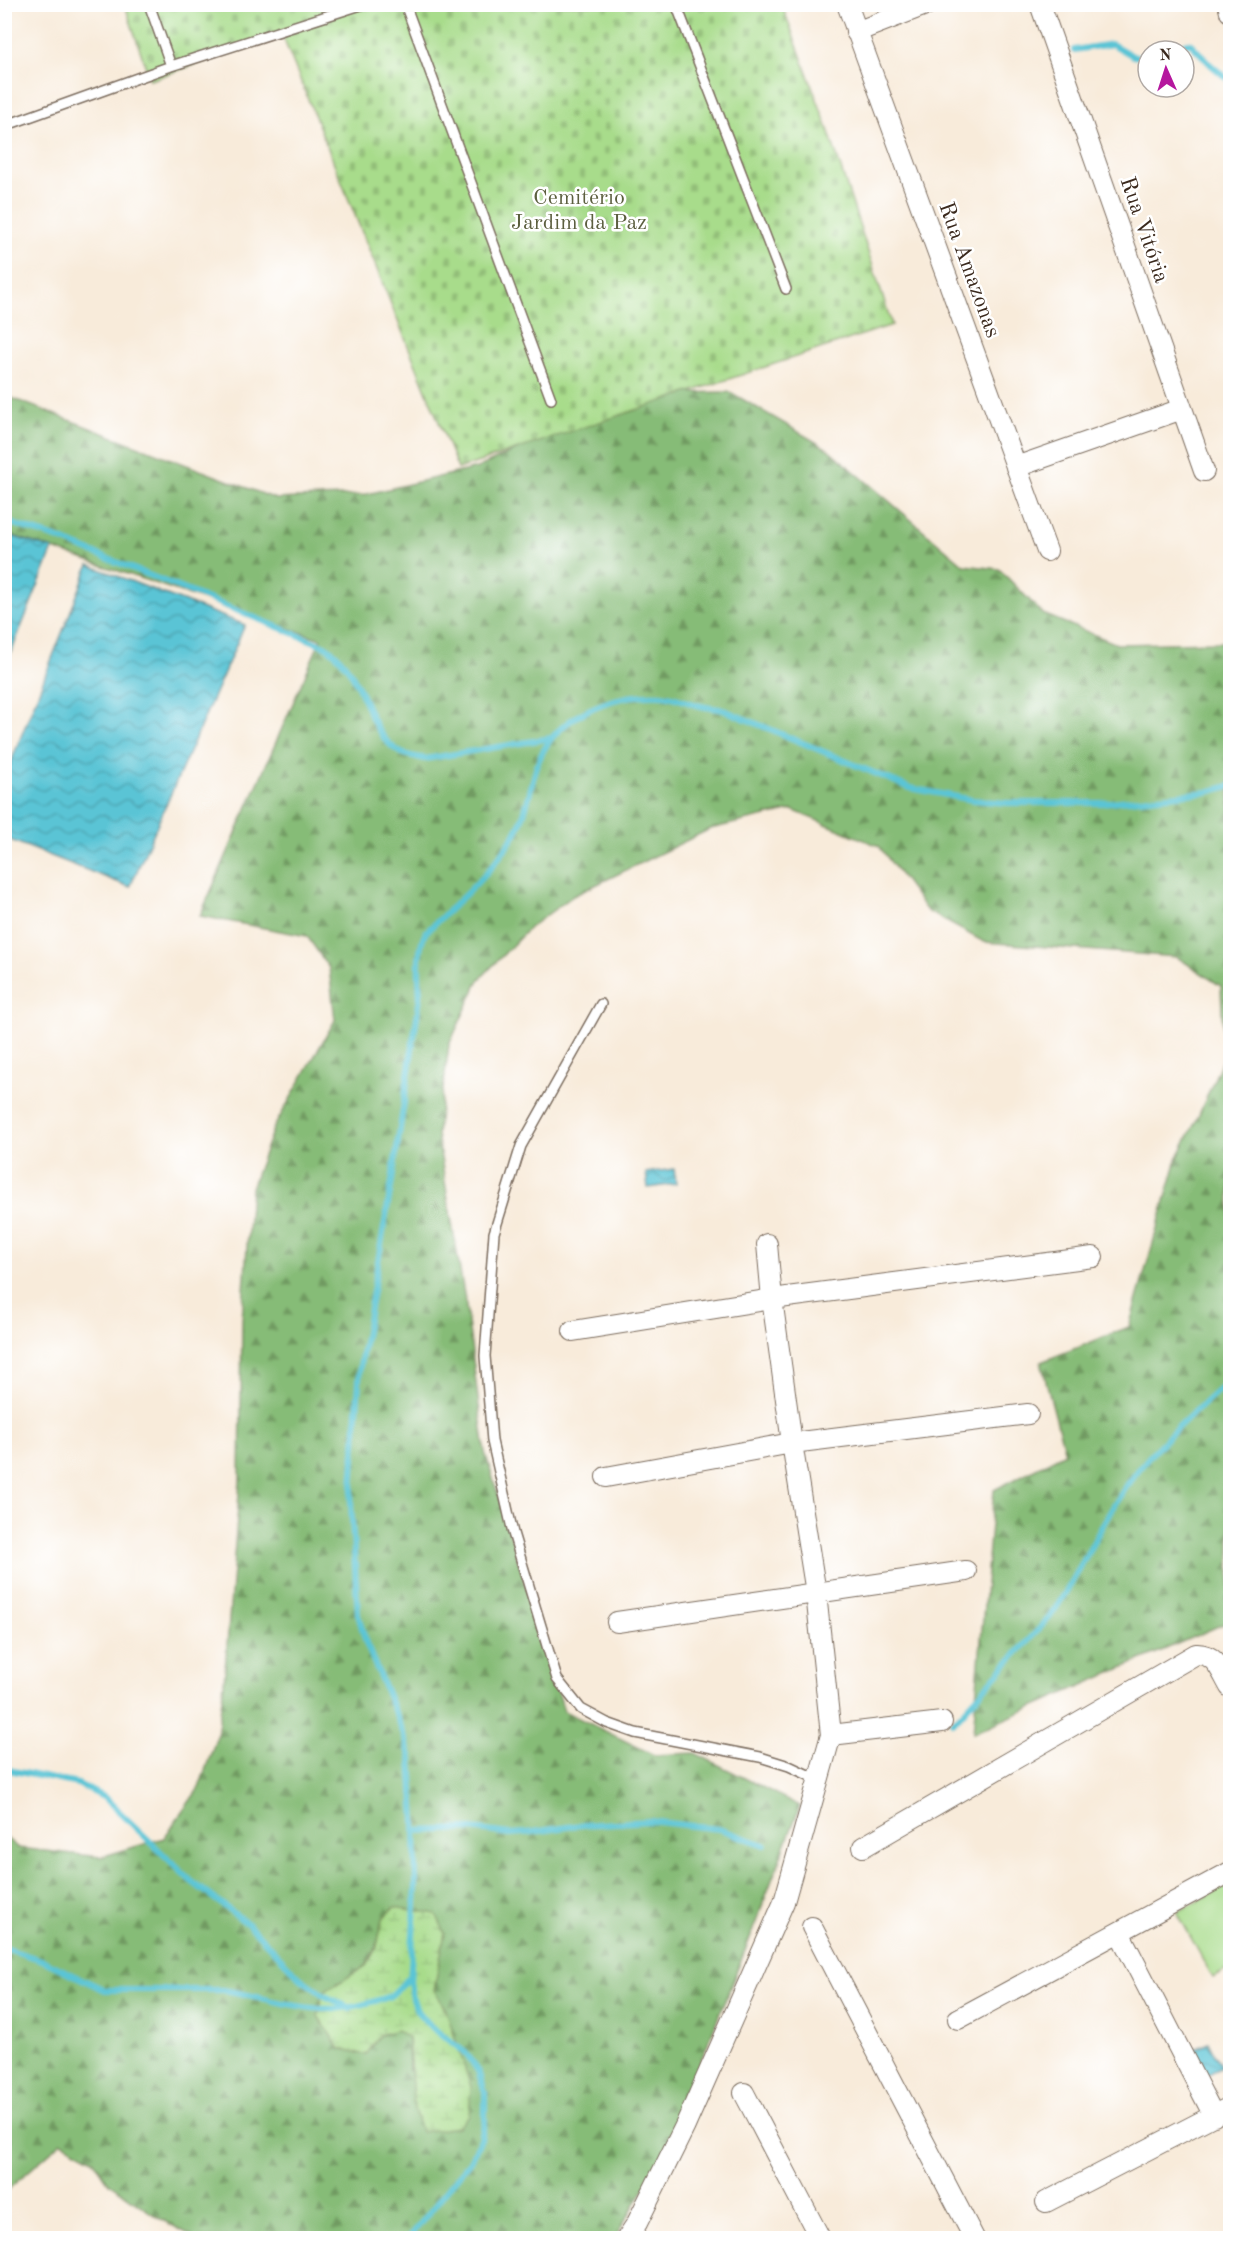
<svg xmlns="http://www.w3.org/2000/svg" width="1235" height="2243" font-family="'Old Standard TT',serif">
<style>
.forest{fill:url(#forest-firs);stroke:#60734a;stroke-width:1.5;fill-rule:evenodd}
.wetland{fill:url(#wetland-marsh);stroke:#728354;stroke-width:1.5}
.cemetery{fill:url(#cemetery-stones);stroke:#728354;stroke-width:1.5}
.pitch{fill:#a8dc8b;stroke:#728354;stroke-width:1.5}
.water{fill:url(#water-waves);stroke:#4a777a;stroke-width:1.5}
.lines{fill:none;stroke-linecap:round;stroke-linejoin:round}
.stream{stroke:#5ac4d5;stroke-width:6}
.service-casing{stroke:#7d6e60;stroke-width:12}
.minor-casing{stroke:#7d6e60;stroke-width:22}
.service{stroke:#fff;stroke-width:9}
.minor{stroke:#fff;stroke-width:20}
.labels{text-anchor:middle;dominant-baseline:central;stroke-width:5;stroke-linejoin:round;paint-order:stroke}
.park-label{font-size:22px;fill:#5c5f3f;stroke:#fff}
.street-label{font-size:22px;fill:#3b2a1e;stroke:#fff}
</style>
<defs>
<pattern id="forest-firs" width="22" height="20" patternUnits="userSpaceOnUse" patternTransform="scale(1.5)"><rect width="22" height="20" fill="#86bc77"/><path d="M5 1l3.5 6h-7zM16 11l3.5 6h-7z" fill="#6f9961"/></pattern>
<pattern id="wetland-marsh" width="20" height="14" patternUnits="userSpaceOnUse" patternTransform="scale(1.5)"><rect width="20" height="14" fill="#a8dc8b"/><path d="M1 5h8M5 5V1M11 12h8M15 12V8" fill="none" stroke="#92bd78"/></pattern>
<pattern id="cemetery-stones" width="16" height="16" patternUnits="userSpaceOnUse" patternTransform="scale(1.5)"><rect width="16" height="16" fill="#a8dc8b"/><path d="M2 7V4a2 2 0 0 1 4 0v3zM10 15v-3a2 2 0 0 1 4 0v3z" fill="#92bd78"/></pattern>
<pattern id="water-waves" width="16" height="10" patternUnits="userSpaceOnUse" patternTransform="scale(1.5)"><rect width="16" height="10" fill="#5ac4d5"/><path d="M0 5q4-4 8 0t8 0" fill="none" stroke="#4c9fac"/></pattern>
</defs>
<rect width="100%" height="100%" fill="#fff"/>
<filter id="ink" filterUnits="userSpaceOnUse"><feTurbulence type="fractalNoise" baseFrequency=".0167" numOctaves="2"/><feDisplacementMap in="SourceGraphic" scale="12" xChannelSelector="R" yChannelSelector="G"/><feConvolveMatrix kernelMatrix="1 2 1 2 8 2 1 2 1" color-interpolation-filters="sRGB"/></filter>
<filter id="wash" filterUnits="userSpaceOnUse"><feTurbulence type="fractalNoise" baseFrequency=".008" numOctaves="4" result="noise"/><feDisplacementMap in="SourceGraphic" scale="24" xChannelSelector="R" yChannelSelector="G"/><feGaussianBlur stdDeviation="1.35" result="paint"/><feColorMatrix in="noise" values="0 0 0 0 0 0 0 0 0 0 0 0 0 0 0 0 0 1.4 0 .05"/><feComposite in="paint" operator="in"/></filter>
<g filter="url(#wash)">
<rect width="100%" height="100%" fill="#f8ebda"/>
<path class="forest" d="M730,392L828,449L964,565L999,569L1043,614L1117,644L1222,642L1230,637V1621L973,1733L994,1490L1065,1453L1041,1362L1129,1327L1177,1159L1199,1115L1224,1056L1221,986L1177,957L984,942L927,911L879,846L792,810L710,829L573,896L529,928L479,980L449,1045L437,1134L466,1306L485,1452L564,1711L654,1755L695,1753L800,1806L750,1938L661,2160L615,2238H192V2236L157,2217L109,2183L93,2159L62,2142L5,2192V1837L18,1848L101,1857L164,1838L199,1788L217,1736L224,1683L240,1481L242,1320L251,1188L273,1129L335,1020L329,968L307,936L200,916L321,639L5,533L4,395L276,499L363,495L477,468L577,422L665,393ZM382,1919L439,1962L434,1990L446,2010L409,2070L408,2038L397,2030L380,2035L322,1993L366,1966L377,1947Z"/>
<path class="wetland" d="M394,1907L436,1914L445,1933L434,1990L446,2010L471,2087L469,2115L458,2127L421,2132L414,2109L408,2038L397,2030L380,2035L366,2055L339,2048L318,2016L322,1993L366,1966L377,1947L382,1919Z"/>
<path class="cemetery" d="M125,5H782L828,129L892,325L458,469L282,35L150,80Z"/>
<path class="pitch" d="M1230,1884V1968L1213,1978L1177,1912Z"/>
<path class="water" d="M5,534L53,549L5,667L4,534Z
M89,565L245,625L130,887L5,838V777Z
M674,1169L676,1184L648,1188L646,1173Z
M1208,2042L1222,2067L1207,2075L1194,2049Z"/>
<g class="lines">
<path class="stream" d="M1074,50L1112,44L1133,56L1148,58
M1167,51L1187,43L1191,44L1211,65L1230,81
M4,521L59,539L325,646C367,672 362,727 398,751C406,756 417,757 425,759L551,738
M953,1723L1049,1618C1081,1574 1100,1521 1133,1477C1160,1440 1197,1410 1230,1380
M4,1769L78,1784L105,1798L191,1881L248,1924L300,1978L325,1996L350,2008
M415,1831L471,1829L510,1834L526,1833L581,1825L650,1821L719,1829L765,1845
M4,1948L42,1960L105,1990H223C274,1998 316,2019 368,2003C375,2001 384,1999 390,1996C397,1991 404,1982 410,1976
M409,2238L470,2161L481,2139L485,2120V2092L478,2071L467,2054L429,2025L417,2011L413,1999L410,1982L416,1888L415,1820L411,1759L403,1732L366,1643L358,1614L351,1504L360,1366L392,1181L420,997C419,977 416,950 426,932C457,902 493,872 515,834C528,812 530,784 539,760C557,714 615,693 661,695C675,696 688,703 701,706C708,708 716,708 724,710L910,788L973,800L1007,803H1101L1207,792L1230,786"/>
</g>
</g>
<g filter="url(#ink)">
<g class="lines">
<g class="service-casing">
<path id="service" d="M149,4L171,66
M405,4L551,399
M676,4L786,289
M4,126L171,66L364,4
M601,1004L521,1146L494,1233L485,1356L492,1441L513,1533L557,1679L581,1709L607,1723L635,1733L760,1757L789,1766L819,1780"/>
</g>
<g class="minor-casing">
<path id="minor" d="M847,4L1047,551
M1040,4L1204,471
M1228,4L1230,12
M856,32L928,4
M1016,467L1182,409
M573,1331L772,1299L1093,1257
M606,1477L792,1443L1028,1414
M617,1622L966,1571
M831,1735L942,1722
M863,1847L1196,1654C1216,1653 1221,1672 1230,1687
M812,1927L974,2238
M1119,1932L1214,2116
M958,2019L1230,1872
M744,2093L820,2238
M1046,2202L1230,2107
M627,2238L637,2223L685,2126L784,1902L831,1735L816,1593L792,1443L772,1299L767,1244"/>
</g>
<use href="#service" class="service"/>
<use href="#minor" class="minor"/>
</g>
</g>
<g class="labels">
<g class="park-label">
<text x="579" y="198">Cemitério<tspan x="579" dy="25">Jardim da Paz</tspan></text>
</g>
<g class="street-label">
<text transform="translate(1144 230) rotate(71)">Rua Vitória</text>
<text transform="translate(969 270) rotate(70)">Rua Amazonas</text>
</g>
</g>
<rect width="1235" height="2243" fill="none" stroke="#fff" stroke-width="24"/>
<g transform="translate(1166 69) rotate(357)"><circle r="28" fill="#ffffff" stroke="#b1aaa5" stroke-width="1.5"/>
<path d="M0-4.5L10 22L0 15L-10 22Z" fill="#b5179e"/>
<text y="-9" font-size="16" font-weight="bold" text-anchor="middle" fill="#3b2a1e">N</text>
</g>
</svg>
